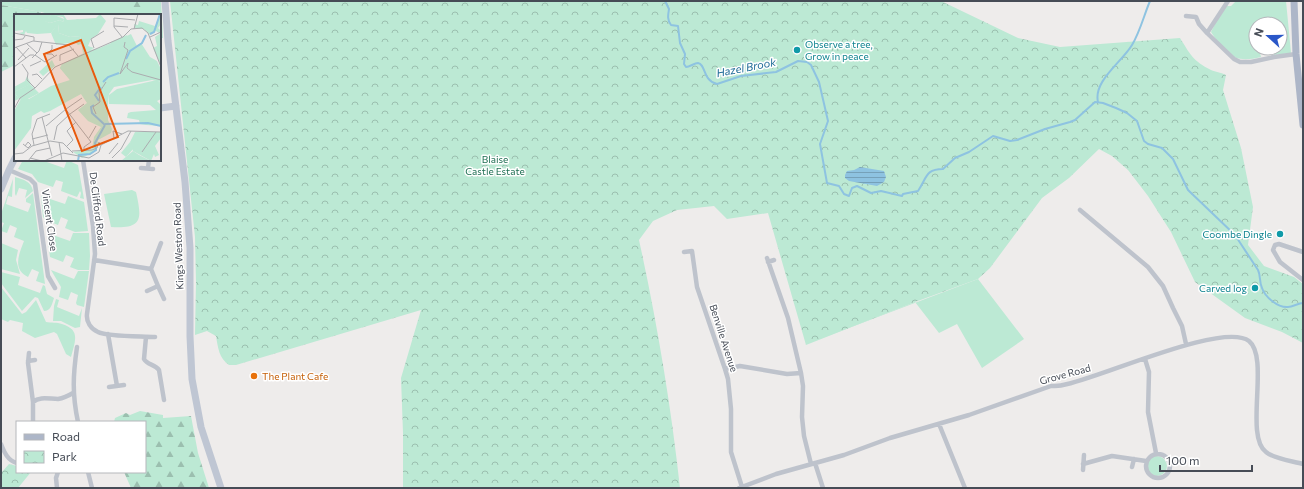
<svg xmlns="http://www.w3.org/2000/svg" width="1304" height="489" font-family="Commissioner,sans-serif">
<style>
.grass{fill:#bce9d4;fill-rule:evenodd}
.forest{fill:url(#forest-firs)}
.park{fill:url(#park-crowns)}
.water{fill:url(#water-rules)}
.lines{fill:none;stroke-linecap:round;stroke-linejoin:round}
.stream{stroke:#8ec3e1;stroke-width:2}
.street{stroke:#bec3cc;stroke-width:4.5}
.secondary{stroke:#bfc6d3;stroke-width:7}
.primary{stroke:#adb6c8;stroke-width:7}
.culture-dot{fill:#0f9aa8;stroke:#fff;stroke-width:1.5}
.food-dot{fill:#e8710a;stroke:#fff;stroke-width:1.5}
.labels{text-anchor:middle;dominant-baseline:central;stroke-width:3;stroke-linejoin:round;paint-order:stroke}
.culture-label{font-size:10px;fill:#0d838f;stroke:#fff;text-anchor:end}
.park-label{font-size:10px;fill:#1f6f53;stroke:#fff}
.street-label{font-size:10px;fill:#464c56;stroke:#fff}
.food-label{font-size:10px;fill:#c56008;stroke:#fff;text-anchor:start}
.water-label{font-size:11px;font-style:italic;fill:#1a6895;stroke:#fff}
.inset-river{fill:none;stroke:#8ec3e1;stroke-width:2}
.inset-road{fill:none;stroke:#abacaf;stroke-width:1}
.view{fill:#e8590c;fill-opacity:0.15;stroke:#e8590c;stroke-width:2}
.inset-edge{fill:none;stroke:#464c56;stroke-width:2}
</style>
<defs>
<pattern id="forest-firs" width="22" height="20" patternUnits="userSpaceOnUse"><rect width="22" height="20" fill="#bce9d4"/><path d="M5 1l3.5 6h-7zM16 11l3.5 6h-7z" fill="#9bbfaf"/></pattern>
<pattern id="park-crowns" width="20" height="18" patternUnits="userSpaceOnUse"><rect width="20" height="18" fill="#bce9d4"/><path d="M2 6a3 3 0 1 1 6 0M12 15a3 3 0 1 1 6 0" fill="none" stroke="#9bbfaf"/></pattern>
<pattern id="water-rules" width="6" height="5" patternUnits="userSpaceOnUse"><rect width="6" height="5" fill="#8ec3e1"/><path d="M0 2.5h6" fill="none" stroke="#76a1b9"/></pattern>
</defs>
<rect width="100%" height="100%" fill="#eeeceb"/>
<path class="grass" d="M1,1H161L163,38H160V15H52L41,12L1,5Z
M1236,1H1286L1291,53L1274,55L1273,51L1260,53L1261,57C1233,64 1226,54 1211,32L1217,20L1227,6H1231ZM1256,24H1280V48H1256Z
M23,160H41L64,168L67,160L78,165L84,199L80,198L81,193L80,191L77,197L61,191L63,182L56,180L53,187L38,182L32,174L18,169Z
M15,177C24,180 31,181 33,191L25,198L27,190L19,188L16,196L15,194Z
M13,179L12,197L8,196L6,204L28,212L31,204L26,202V199L33,193L45,284L36,281L39,272L32,269L28,277C12,269 19,254 24,241L14,237L17,228L10,225L7,233L1,231L4,223L1,222V214Z
M132,190L136,192C142,219 143,229 111,227L104,194Z
M41,196L65,204L68,196L84,202L88,231L75,232L65,228L68,220L61,217L58,225L46,220L43,217Z
M47,233L70,241L73,233H89L90,256L89,270H78L70,267L74,258L66,255L63,262L50,257Z
M1,243L18,250L16,260L20,274L1,269Z
M51,270L74,279L78,271H89L84,307L77,305L76,303L78,295L71,292L68,300L59,297L61,287Z
M1,272L20,277L18,285L40,293L43,285L45,286L47,294L54,298C52,304 51,311 44,311L38,298L35,297L22,311L1,283Z
M978,279L1024,339L982,368L957,324L939,333L915,302L809,343Z
M1,287L22,314L26,312L36,300L46,322C51,323 57,322 62,324C81,330 75,341 71,357L66,354L57,334L54,332L35,338L22,331L23,323L10,320L8,322L1,319Z
M56,299L59,300L57,307L79,316L82,308L80,327L75,328L61,321H53L54,306Z
M1147 466a10 10 0 1 1 20 0a10 10 0 1 1-20 0Z"/>
<path class="forest" d="M123,1H139L146,15H130Z
M1,5L41,12L40,15H15V65L1,72Z
M140,411L163,415V418L191,416L198,453L209,488H131L124,472H145V422H114L115,418L126,413L130,415Z"/>
<path class="park" d="M170,1H941L1018,38L1060,47L1180,38C1190,54 1193,61 1211,70C1216,72 1220,72 1226,75L1223,90L1241,148L1253,207L1248,245L1264,266L1294,277L1303,284V343L1282,332L1245,318L1195,282L1171,232L1148,196L1128,170L1112,156L1099,149L1069,178L1042,198L990,268L978,279L915,302L806,345L768,213L727,219L714,206L677,210L653,221L639,240C657,322 671,405 680,488H403V433L401,378L421,310L236,365H229C219,358 218,348 216,336L207,331L195,335L196,282L195,237Z
M9,464L17,466V472H31L18,488H1V473Z"/>
<path class="water" d="M860,167L884,171L886,177L884,182L877,186L849,181L845,178V175L847,171L854,170Z"/>
<g class="lines">
<path class="stream" d="M665,1L669,9C668,15 667,20 671,25L678,26L680,43L685,54L684,64L686,67C690,67 694,63 698,63C706,64 702,80 717,84L741,76L776,72L798,61L807,62L811,65L819,82L828,121L820,144L827,183L839,186L844,194L849,196L852,188L857,186L871,193L881,191L902,196L903,194L918,191C927,178 925,169 943,169L955,158L969,152L993,136L1010,141L1017,140L1045,129L1070,122L1075,120L1095,102L1103,103L1116,108L1127,113L1137,121L1144,141L1148,144L1162,148L1173,159L1188,190L1235,235L1258,270C1261,276 1259,282 1262,288C1265,297 1278,308 1288,307C1293,307 1298,303 1303,303
M1098,102C1093,81 1122,62 1132,45C1140,32 1144,15 1150,1"/>
<path class="street" d="M1228,1L1207,33L1234,59L1240,62H1251L1274,57L1296,54
M1186,16L1196,17L1199,24L1207,33
M83,160L93,226L95,254L87,314C86,322 91,329 98,332C108,337 143,336 155,337
M141,168L153,169
M148,168L149,160
M9,170L30,179L35,184L48,276L55,288
M1080,210L1148,267L1163,286L1173,308L1182,326L1186,344
M161,243L151,269L158,286L164,299
M684,252L692,251L697,287L725,369L728,379L731,409V452L742,487
M1303,252L1279,244L1275,245L1273,250L1280,262L1303,280
M767,258L788,318L801,373L803,386L802,417L804,436L811,464
M94,260L151,269
M768,262L774,260
M147,291L158,286
M108,334L117,386
M146,337L144,359C147,365 155,364 159,370L164,400
M77,347C73,375 72,394 78,422
M29,353L28,363L33,402
M1145,359L1149,372L1148,412L1156,453
M28,361L35,360
M725,369L740,366L787,374L801,373
M109,387L124,385
M33,422V402C40,396 49,399 58,399C64,398 68,396 73,393
M939,424L965,488
M1,444C4,452 8,461 17,463
M1146 466a12 12 0 1 1 24 0a12 12 0 1 1-24 0Z
M815,463L823,488
M1083,464L1112,456L1146,461
M1132,467L1134,459
M1083,470L1084,455
M88,472L92,488
M57,488L56,478L58,472
M739,488L776,474L844,455L890,438L969,415L1051,386C1055,386 1059,386 1063,385C1098,379 1223,321 1249,341C1270,358 1244,436 1266,452C1274,459 1292,461 1303,464"/>
<path class="secondary" d="M165,1L168,41L185,182L190,248V336L192,379L201,427L221,488
M160,108L176,106
M1,189L9,170L15,158"/>
<path class="primary" d="M1294,1L1296,54L1303,125"/>
</g>
<g class="culture-dot">
<circle cx="797" cy="50" r="4"/>
<circle cx="1280" cy="234" r="4"/>
<circle cx="1255" cy="288" r="4"/>
</g>
<circle class="food-dot" cx="254" cy="376" r="4"/>
<g class="labels">
<g class="culture-label">
<text x="805" y="44" text-anchor="start">Observe a tree,<tspan x="805" dy="12">Grow in peace</tspan></text>
<text x="1272" y="234">Coombe Dingle</text>
<text x="1247" y="288">Carved log</text>
</g>
<g class="park-label">
<text x="495" y="159">Blaise<tspan x="495" dy="12">Castle Estate</tspan></text>
</g>
<g class="street-label">
<text transform="translate(98 209) rotate(83)">De Clifford Road</text>
<text transform="translate(50 220) rotate(82)">Vincent Close</text>
<text transform="translate(178 246) rotate(-92)">Kings Weston Road</text>
<text transform="translate(724 338) rotate(72)">Benville Avenue</text>
<text transform="translate(1065 374) rotate(-15)">Grove Road</text>
</g>
<g class="food-label">
<text x="262" y="376">The Plant Cafe</text>
</g>
<g class="water-label">
<text transform="translate(746 67) rotate(-11)">Hazel Brook</text>
</g>
</g>
<g transform="translate(14 14)">
<rect width="147" height="147" fill="#eeeceb"/>
<path d="M0,0H49L53,6L82,4L86,0L92,7L84,20L77,25L74,32L80,34L76,36L92,33L97,31V28L113,21L111,28L118,31L113,35L110,43L82,46L74,54L78,62L76,64L56,66L46,54L48,50L76,36L69,39L66,22L56,23L45,19L44,10L37,19L23,20L13,19L12,17L10,21L5,19L9,18V16L0,17ZM37,1L49,3L50,5L49,8L46,6L36,9L31,7ZM143,66L147,69V85L143,87L147,91V112L132,111L126,110L125,106L113,104L114,99L117,98L142,96L136,91L95,90V81L103,75ZM16,70L25,79L10,87L5,85L0,78Z" fill="#bce9d4" fill-rule="evenodd"/>
<path d="M20,0L31,6L38,0L50,5L49,8L46,6L36,9L23,5L18,6L19,10L17,6ZM63,5L79,11L74,18L65,21L52,16ZM44,9L45,19L56,23L66,22L67,30L64,31L61,28L42,31L37,19ZM38,46L41,52L29,62L25,58ZM13,62L17,70L0,78L5,85L0,87V73L11,67Z" fill="#bce9d4"/>
<path d="M121,118H147V124L141,132L145,141L141,143L140,140L137,147L119,137L116,128Z" fill="#bce9d4"/>
<path d="M146,0L147,10L144,14L147,17L145,19L142,17L136,21L130,15H121L120,10L124,11L125,7L141,12ZM147,19V52L139,34L143,32L141,23ZM117,20L123,32L127,29L136,43L143,47L147,55V68L138,66L100,73L95,80L94,90V106L98,115L97,119L84,126L83,136L68,144L59,138L78,135L80,123L87,113L74,107L64,96L73,89L67,80L36,97L30,99L27,97L18,102L17,114L0,137V97L7,85H15L37,72L56,66L46,54L48,51ZM119,137L125,141L137,147H107Z" fill="#bce9d4"/>
<path d="M116,128L120,134L112,143L107,139Z" fill="#bce9d4"/>
<path class="inset-river" d="M136,20L140,18L146,0M112,45L116,37L128,29L132,21M89,68L94,63L105,59M85,87L81,81L87,73M80,91L77,93L78,99L91,111M91,110L134,109L147,112M64,147L65,141L76,140L82,136L81,129L91,111"/>
<path class="inset-road" d="M100,12L114,13M120,15L124,0M0,19L20,23V27M108,23L100,13V4L121,6M136,23L147,18M0,26L9,25L11,22M111,28L110,33L114,36L106,60L114,49L113,54L118,58L147,66M12,29L23,39M38,31V35L33,40H38L40,42M2,33L12,44M0,34L19,27L55,31L64,42M80,34L77,25L90,17M21,41L31,48L43,41M18,44L25,37L28,28M4,46L15,34M46,47V41L60,35M8,50L14,59L13,66L21,74M16,52L27,47M0,53L16,41H20M18,61L23,60L28,65M50,93L77,128L70,133V137M0,95L6,84L21,74L41,53L109,23L117,15L128,14L134,19L147,53M52,95L68,84M56,100L70,90M82,100L79,93L86,88L85,79L92,68M28,103L38,142M32,112L52,95M75,124L82,112M100,124L99,117L108,120M18,125L34,121M40,126L43,112L56,100M45,128L48,147M9,130L14,134L17,131L14,128L11,132M20,131L18,120L23,105L36,100M53,132L59,126L53,117L62,108M58,137L78,136L83,134L85,128L86,132M128,138L142,118M0,140L9,139L18,132L36,127L49,129L59,139M95,140L104,129M16,144L28,147M98,144L107,135L117,117M14,147L22,137L36,134M30,147L49,139L75,144L85,138L87,131L114,117L147,118"/>
<path class="view" d="M67,26L104,123L68,137L30,40Z"/>
<rect width="147" height="147" class="inset-edge"/>
</g>
<rect width="1304" height="489" fill="none" stroke="#464c56" stroke-width="4"/>
<rect x="16" y="421" width="130" height="52" fill="#ffffff" stroke="#b5b7bb"/>
<rect x="24" y="434" width="20" height="6" fill="#adb6c8" stroke="#b5b7bb"/>
<text x="52" y="441" font-size="12" fill="#464c56">Road</text>
<rect x="24" y="451" width="20" height="12" fill="url(#park-crowns)" stroke="#b5b7bb"/>
<text x="52" y="461" font-size="12" fill="#464c56">Park</text>
<g transform="translate(1268 36) rotate(291)"><circle r="19" fill="#ffffff" stroke="#b5b7bb"/>
<path d="M0-3L7 15L0 10L-7 15Z" fill="#2a57c8"/>
<text y="-6" font-size="11" font-weight="bold" text-anchor="middle" fill="#464c56">N</text>
</g>
<path d="M1160 465v6h92v-6" fill="none" stroke="#464c56" stroke-width="2"/>
<text x="1166" y="465" font-size="12" fill="#464c56" stroke="#ffffff" stroke-width="3" paint-order="stroke">100 m</text>
</svg>
